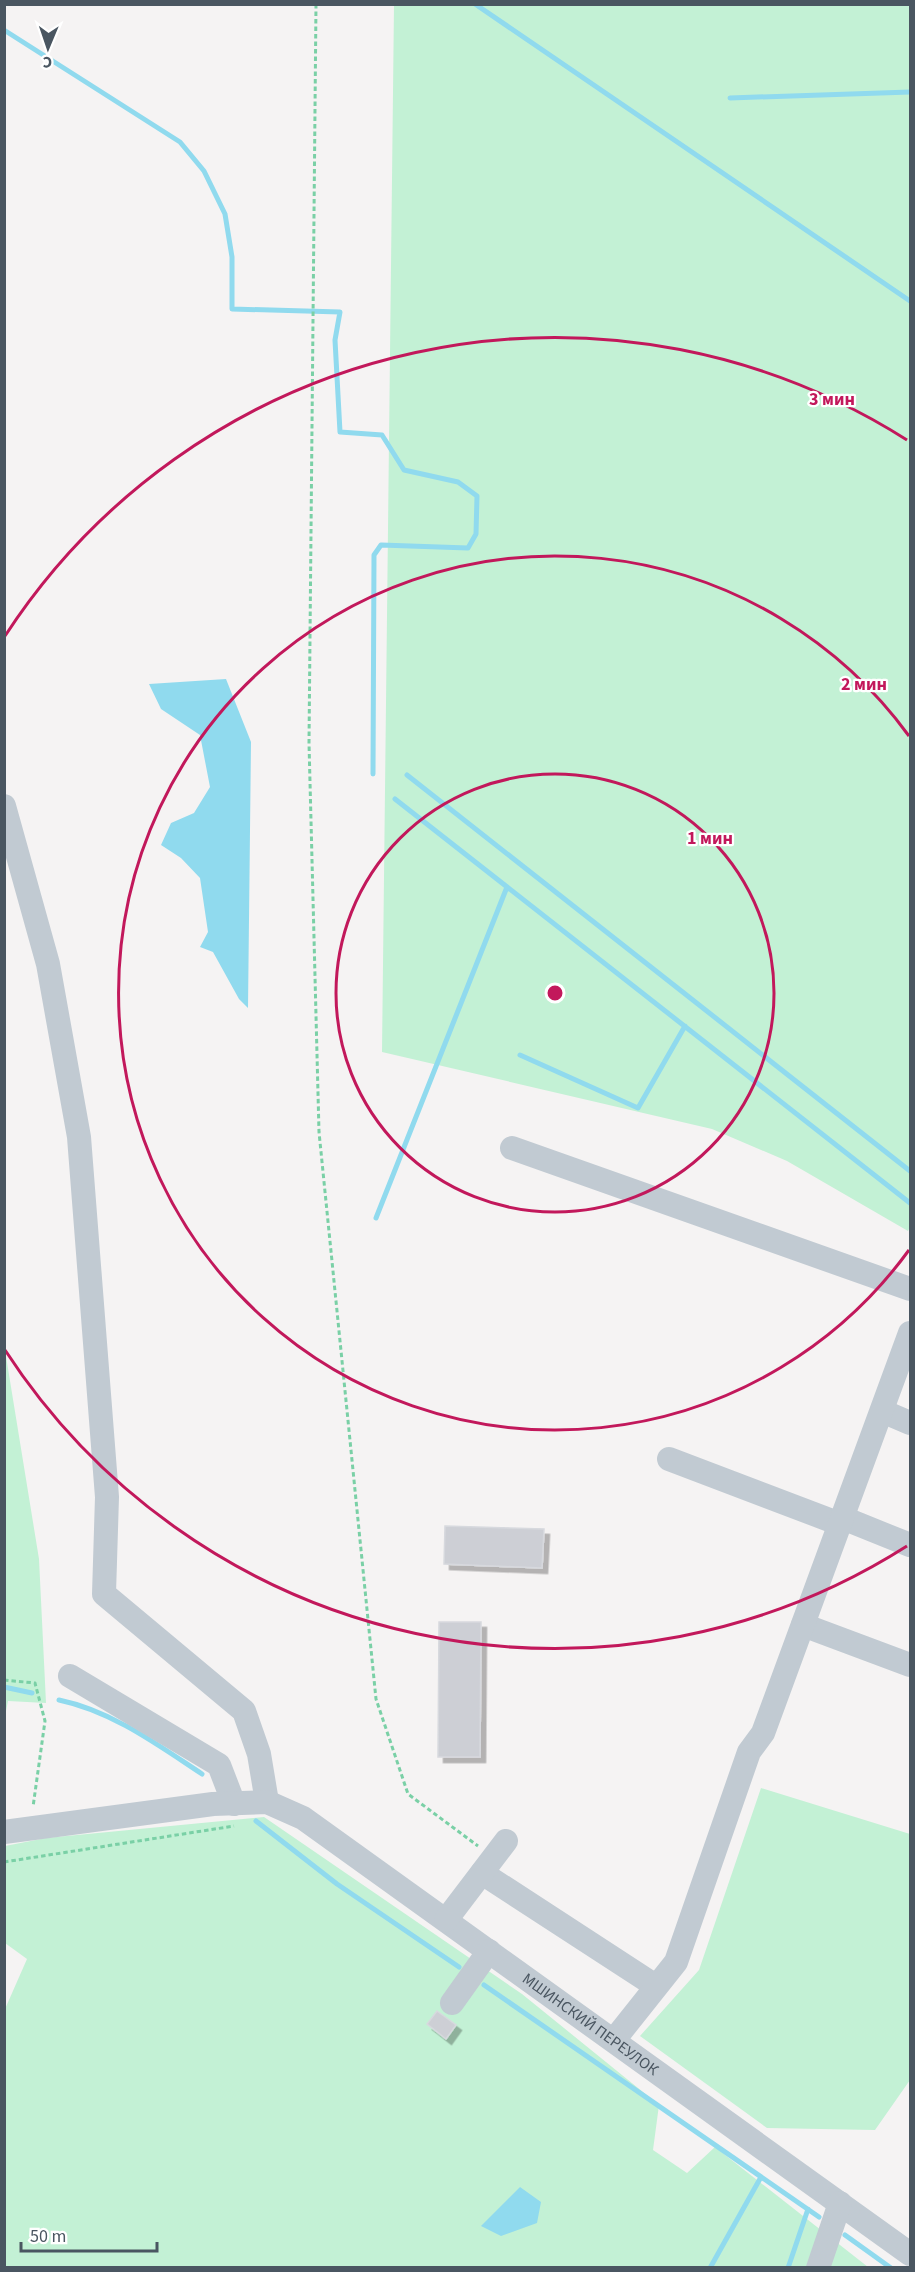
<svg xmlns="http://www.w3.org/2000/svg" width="915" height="2272" font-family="'Source Sans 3',sans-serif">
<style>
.green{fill:#c3f1d5}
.water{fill:#90daee}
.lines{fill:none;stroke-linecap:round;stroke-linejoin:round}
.stream{stroke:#90daee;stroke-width:5}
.building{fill:#cdcfd5;stroke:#d7d9de;stroke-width:1.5;filter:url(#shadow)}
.path{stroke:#7ad0a6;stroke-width:3;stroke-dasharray:4.5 3;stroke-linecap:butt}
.minor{stroke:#c1cad2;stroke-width:24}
.ring{fill:none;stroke:#c2185b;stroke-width:3}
.labels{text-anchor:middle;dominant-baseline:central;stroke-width:4.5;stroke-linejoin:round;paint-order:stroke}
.street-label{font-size:16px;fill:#4a5661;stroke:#fff}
.centre{fill:#c2185b;stroke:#fff;stroke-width:3}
.ring-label{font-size:18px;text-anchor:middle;font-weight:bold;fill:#c2185b;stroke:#fff;stroke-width:4.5;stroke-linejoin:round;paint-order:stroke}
</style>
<defs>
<filter id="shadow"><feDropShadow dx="5.5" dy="5.5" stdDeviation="0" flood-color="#0004"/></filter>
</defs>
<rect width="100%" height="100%" fill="#f5f3f3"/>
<path class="green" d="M394,5H910V1227L908,1231L787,1161L712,1129L382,1052Z
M4,1344L39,1559L46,1703L8,1701L5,1716Z
M761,1788L910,1834V2080L875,2130L767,2128L640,2036L699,1970Z
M264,1817L522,1994L659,2105L653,2150L687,2173L715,2147L868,2267H5V2009L27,1959L5,1943V1846L46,1838Z"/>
<path class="water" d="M226,679L251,742L248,1008L239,999L213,952L200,947L208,932L200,878L181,858L161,845L171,823L194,813L210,787L200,735L161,709L149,684Z
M520,2187L541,2202L537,2223L501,2236L481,2226Z"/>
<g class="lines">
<path class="stream" d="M475,4L910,301
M4,30L180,142L204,171L225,214L232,257V309L340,312L335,340L340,432L382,435L404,470L458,482L477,496L476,534L468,548L381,545L374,555L373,774
M730,98L910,92
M407,775L910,1171
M395,799L910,1203
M520,1055L638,1108L685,1026
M376,1218L507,887
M4,1687L32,1693
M59,1700C112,1711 158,1745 202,1774
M256,1821L337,1884L459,1967
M484,1985L819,2217
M845,2235L891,2268
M710,2268L761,2177
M788,2268L808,2209"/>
</g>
<path class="building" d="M445,1526L544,1529L542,1568L444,1564Z
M439,1622H481L480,1757H438Z
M437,2011L456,2025L446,2039L427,2024Z"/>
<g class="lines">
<path class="path" d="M316,4L309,743L319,1132L376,1699L408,1794L478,1846
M4,1680L35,1683L45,1721L33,1807
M4,1862L234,1826"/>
<g class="minor">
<path d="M4,806L48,964L79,1137L107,1497L104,1594L244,1711L259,1754L267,1802"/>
<path d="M512,1148L910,1289"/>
<path d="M882,1411L910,1423"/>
<path d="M669,1459L840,1524"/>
<path d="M843,1518L910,1545"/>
<path d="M803,1625L910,1665"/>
<path d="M70,1676L219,1765L234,1804"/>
<path id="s1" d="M4,1832L213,1804L267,1802L303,1818L910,2254"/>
<path d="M482,1873L648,1981"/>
<path d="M446,1920L506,1841"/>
<path d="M452,2003L489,1951"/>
<path d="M614,2040L676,1962L749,1752L763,1733L910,1333"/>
<path d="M818,2268L840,2203"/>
</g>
</g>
<g class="ring">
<circle cx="555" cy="993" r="219"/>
<path d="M909 1250A437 437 0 1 1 909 736"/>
<path d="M907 1546A656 656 0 0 1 5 1350M5 636A656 656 0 0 1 907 440"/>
</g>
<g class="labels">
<g class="street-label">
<text stroke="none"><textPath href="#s1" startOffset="658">МШИНСКИЙ ПЕРЕУЛОК</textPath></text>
</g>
</g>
<circle cx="555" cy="993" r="9" class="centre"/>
<g class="ring-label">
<text x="832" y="405">3 мин</text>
<text x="864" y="690">2 мин</text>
<text x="710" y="844">1 мин</text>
</g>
<rect width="915" height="2272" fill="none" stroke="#4a5661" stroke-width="12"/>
<g transform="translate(48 48) rotate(182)" stroke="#ffffff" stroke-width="4.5" paint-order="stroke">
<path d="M0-4.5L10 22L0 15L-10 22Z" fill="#4a5661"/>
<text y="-9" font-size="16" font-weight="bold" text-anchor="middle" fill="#4a5661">С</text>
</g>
<path d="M21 2242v9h136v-9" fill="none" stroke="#4a5661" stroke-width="3"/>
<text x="30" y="2242" font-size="18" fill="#4a5661" stroke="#ffffff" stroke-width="4.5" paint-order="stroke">50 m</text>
</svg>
